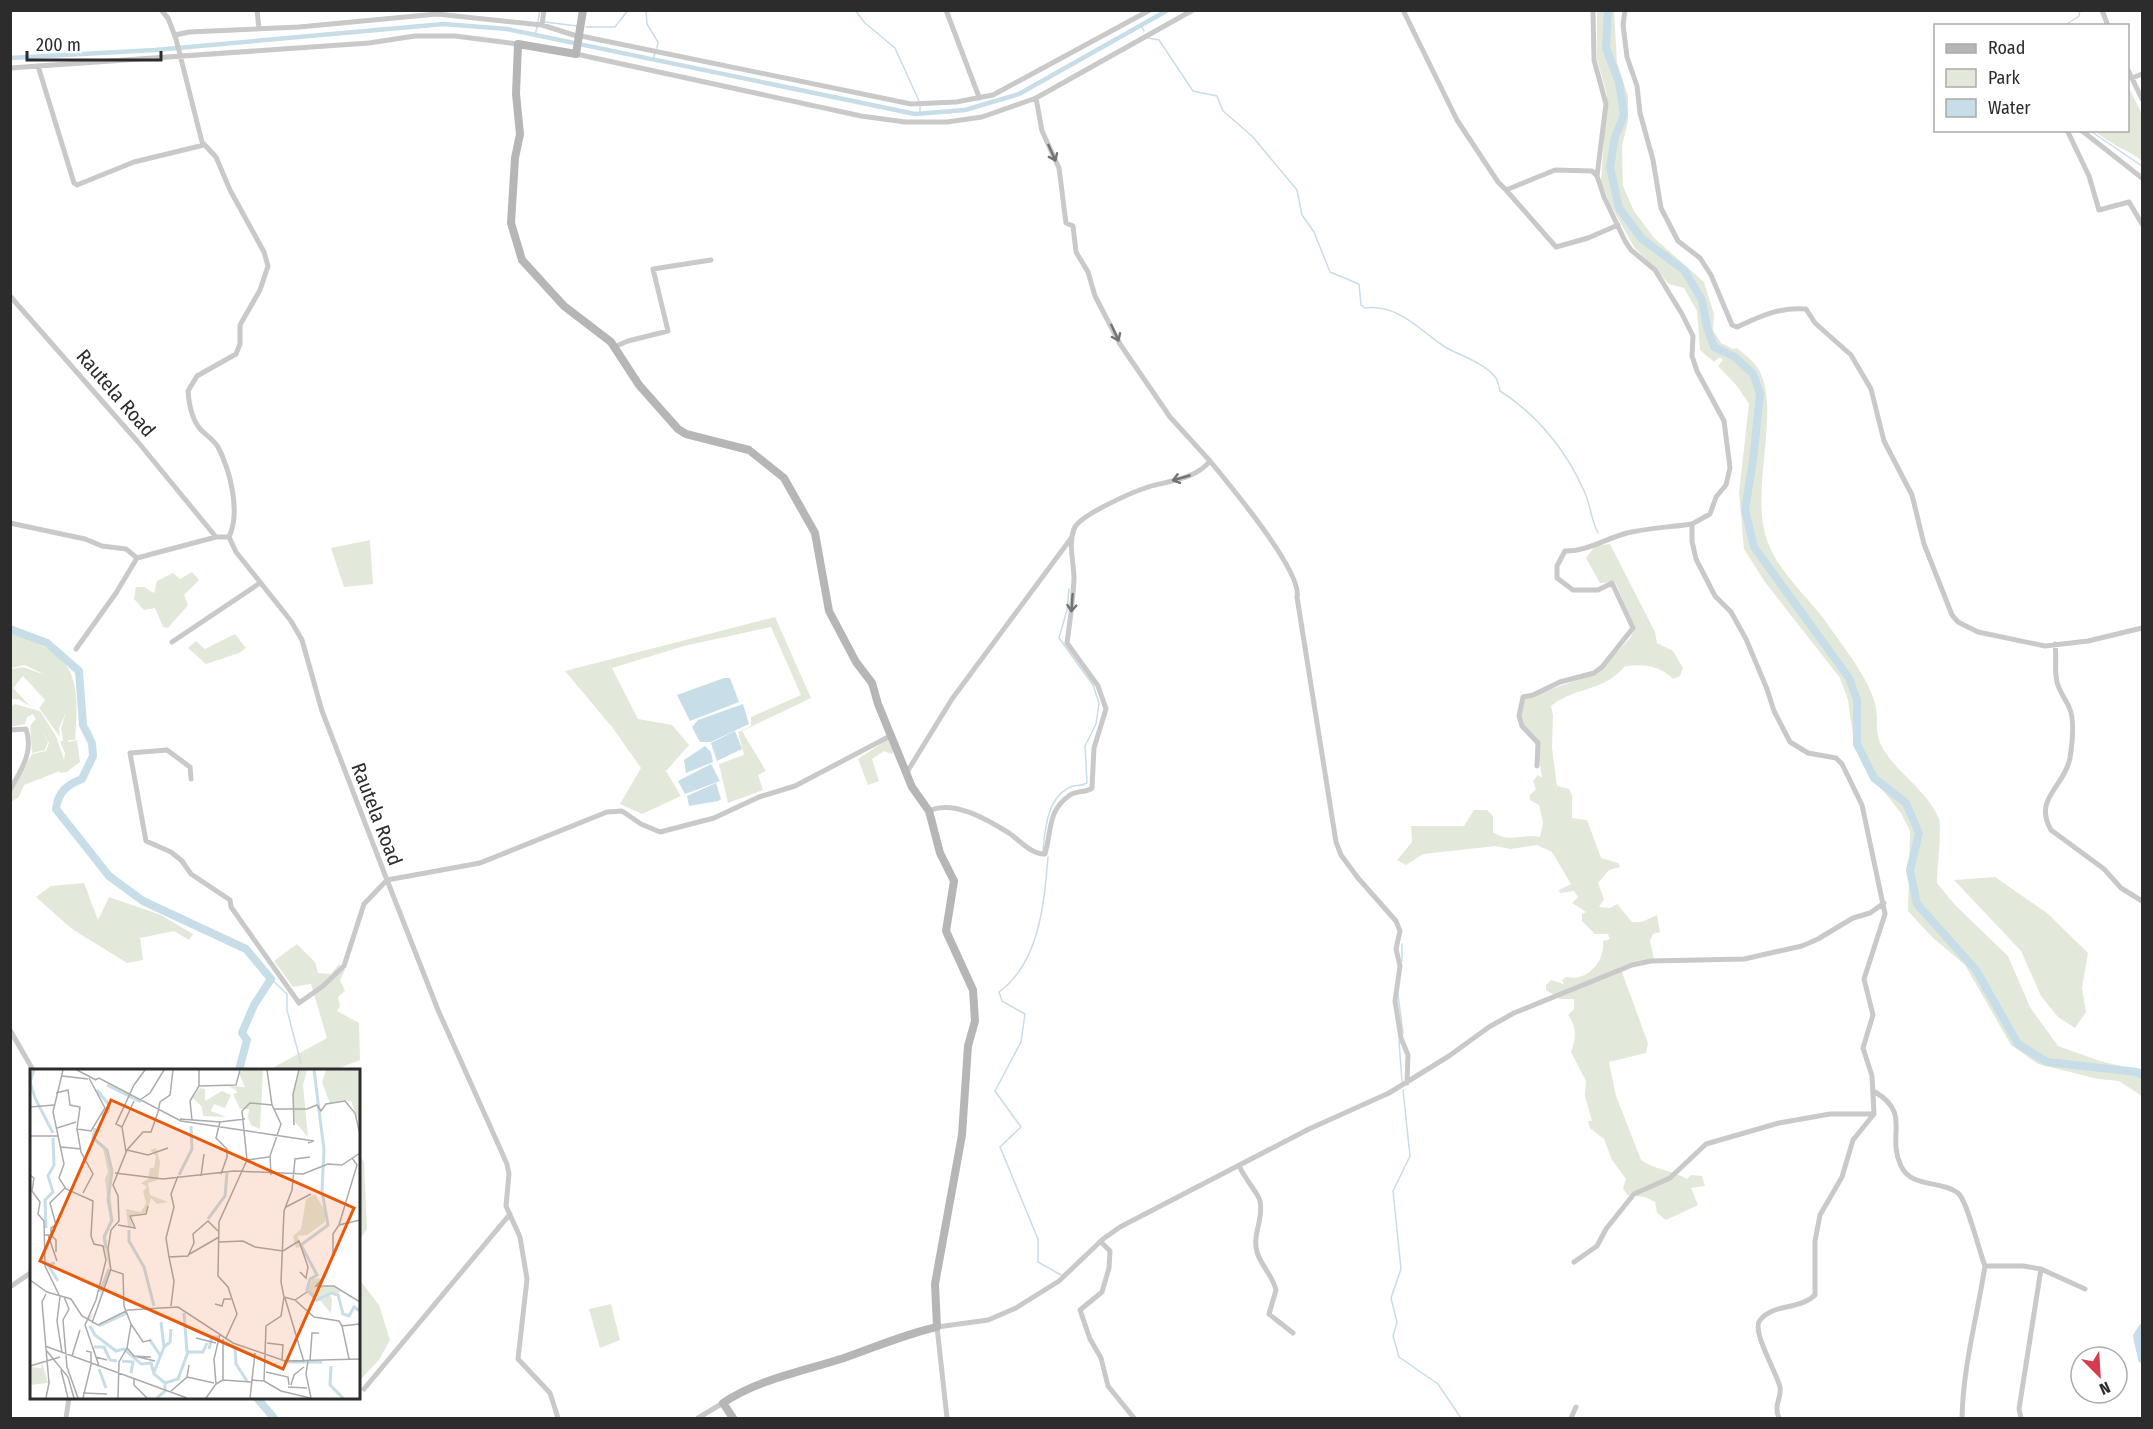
<svg xmlns="http://www.w3.org/2000/svg" width="2153" height="1429" font-family="'Fira Sans Condensed',sans-serif">
<style>
.green{fill:#e3e9da}
.water{fill:#c7dde7}
.lines{fill:none;stroke-linecap:round;stroke-linejoin:round}
.stream{stroke:#c7dde7;stroke-width:1.5}
.canal{stroke:#c7dde7;stroke-width:4.5}
.river{stroke:#c7dde7;stroke-width:8}
.street{stroke:#c9c9c9;stroke-width:5}
.secondary{stroke:#b6b6b6;stroke-width:8}
.oneway{stroke:#737373}
.labels{text-anchor:middle;dominant-baseline:central;stroke-width:6;stroke-linejoin:round;paint-order:stroke}
.street-label{font-size:20px;fill:#2c2c2c;stroke:#fff}
.inset-river{fill:none;stroke:#c7dde7;stroke-width:3}
.inset-road{fill:none;stroke:#ababab;stroke-width:1.5}
.view{fill:#e8590c;fill-opacity:0.15;stroke:#e8590c;stroke-width:3}
.inset-edge{fill:none;stroke:#2c2c2c;stroke-width:3}
</style>
<rect width="100%" height="100%" fill="#fff"/>
<path class="green" d="M1597,11H1614L1617,63L1628,96V121L1622,146L1623,186L1634,211L1654,238L1704,282L1714,314L1713,330L1721,343L1733,349L1737,348C1746,355 1756,363 1761,374C1779,416 1751,487 1766,537C1776,570 1806,595 1826,622C1841,644 1869,678 1875,704C1880,724 1872,731 1885,752C1901,776 1928,792 1939,819C1942,826 1937,871 1937,883L1955,905L2008,956L2030,1007L2058,1046L2100,1061L2142,1071V1096L2119,1081L2098,1079L2038,1064L2011,1045L1965,965L1932,937L1908,911L1910,831L1901,813L1864,767L1853,736L1848,700L1840,678L1765,582L1744,549L1739,493L1749,404L1737,386L1718,366L1723,360L1720,357L1714,362L1700,350L1697,311L1684,288L1669,284L1634,247L1610,204L1601,181L1607,95L1597,59Z
M2128,86L2142,114V161C2127,149 2109,144 2095,131L2128,130Z
M370,540L373,584L344,587L331,548Z
M1610,544L1655,632L1657,643L1673,651L1683,668L1680,676L1673,679C1660,665 1643,664 1625,666C1606,691 1574,687 1551,706L1553,715L1552,748L1557,786L1569,789L1572,795V818L1587,820L1601,858L1618,863L1620,867L1609,870L1598,883L1604,899L1599,907L1610,908L1617,904L1632,922H1642L1657,915L1660,932L1653,934L1650,941L1654,959L1620,967L1648,1043L1646,1053L1609,1062L1616,1096L1641,1160C1655,1170 1672,1170 1687,1179L1691,1175L1702,1176L1705,1186L1691,1188L1698,1205L1666,1220L1657,1213L1655,1202L1645,1197L1627,1195L1623,1188L1626,1179L1612,1160L1604,1139L1590,1128L1588,1121H1592L1585,1096L1586,1081L1571,1052C1576,1039 1577,1026 1568,1015L1574,1009V999H1560L1546,990V985L1551,980L1564,984L1562,980L1566,977C1587,982 1605,962 1603,941L1610,939L1608,934H1595L1582,921V914L1586,912L1572,903L1578,897L1574,891L1560,893L1559,890L1571,884L1552,852L1537,845L1510,849L1496,846L1423,854L1406,865L1397,860L1412,842L1411,826H1464L1474,810H1487L1493,816V832C1509,844 1523,833 1540,837L1543,823L1539,805L1530,800V795L1536,789L1533,781L1538,775L1542,778L1536,738L1526,729L1520,717L1525,698L1598,673L1630,638L1635,628L1615,582L1600,583L1586,558L1595,546Z
M192,572L199,580L184,595L188,605L168,628L163,627L155,608L144,610L134,599L136,587H144L154,593L157,581L173,573L180,579Z
M775,617L811,698L742,731L766,771L758,775L763,790L728,803L719,764L744,755L738,732L751,726V717L801,695L771,627L684,646L612,668L638,719L672,725L689,745L666,771L681,796L642,814L620,804L641,768L612,727L565,671Z
M11,633C77,654 80,678 75,740H69L68,742L77,740L80,762L67,772L59,773L60,771L24,785L19,797L11,802V793L32,754L46,751L49,743L33,714L27,717L25,724L11,727V706L15,704L40,711L56,736L64,760L65,753L60,741H63L61,728L66,713L59,728L60,737L39,708L45,700L23,676L13,688L31,707L18,699H11V669L23,667L45,675L25,665L11,668Z
M235,634L246,648L239,653L206,664L188,648L196,641L205,649Z
M36,719L48,742L45,750L32,753L30,726Z
M890,738L898,741L892,754L884,751L872,759L879,781L868,785L858,759Z
M1995,877L2047,913L2088,953L2082,988L2086,1012L2075,1028L2058,1017L2041,996L2021,951L1954,880Z
M84,883L98,920L109,897L161,915L193,934L189,940L174,931L140,938L143,960L127,963L72,929L36,897L51,886Z
M297,944L315,962L318,973L331,974L339,964L345,970L340,980L345,991L338,997L340,1006L337,1011L359,1023L360,1060L334,1070H269L327,1038L311,984L293,987L274,961Z
M359,1155L364,1162L367,1229L359,1241Z
M359,1279L379,1305L390,1340L379,1360L359,1381Z
M611,1304L620,1340L600,1348L589,1309Z"/>
<path class="water" d="M724,678H730L739,702L690,721L677,695Z
M743,704L749,724L711,742H700L692,727L698,720Z
M735,731L742,749L717,761L711,743Z
M705,746L711,752L713,762L686,773L684,760Z
M711,764L720,781L685,794L678,781Z
M716,783L721,799L718,801L689,806L687,796Z"/>
<g class="lines">
<path class="stream" d="M428,10V11
M646,10L647,24L658,42L657,48
M855,10L865,23L895,48L919,101
M538,21L540,10
M545,22L577,26
M1141,25L1144,31
M2064,26L2079,16L2080,10
M586,27H615L628,10
M535,35L537,27
M1148,38L1159,40L1193,91L1217,96L1223,111L1252,136L1297,190L1302,215L1314,232L1330,272L1359,284L1361,305L1365,308C1399,304 1419,330 1445,347C1461,356 1485,363 1496,378C1498,381 1499,388 1500,391C1538,415 1568,453 1585,493C1591,507 1591,520 1598,533
M653,60L655,53
M920,107V114
M2089,130L2142,166
M1043,851C1045,829 1047,795 1073,786C1078,785 1082,786 1087,783L1085,746L1096,724L1099,703L1093,685L1059,638L1067,610L1069,589
M1048,857C1044,903 1040,962 999,992L1002,1001L1025,1014L1021,1042L995,1091L1021,1127L1000,1147L1038,1239V1262L1061,1275
M1402,961V944
M271,979L287,994V1010L301,1063
M1398,995L1403,1033
M1399,1041L1402,1081
M1403,1090L1410,1156L1393,1191L1401,1269L1391,1298L1397,1322L1393,1336L1399,1357L1438,1384L1461,1418"/>
<path class="canal" d="M10,58L155,50L444,24L507,29L915,114L965,110L1019,94L1168,10"/>
<path class="river" d="M1608,10L1606,48L1619,82L1624,115L1615,137L1610,167L1619,208L1642,239L1684,270L1702,300L1707,327L1714,347L1735,357L1753,374L1760,394L1753,460L1745,510L1754,547L1849,678L1857,700V744L1874,778L1906,803L1919,833L1910,870L1917,904L1976,970L2018,1044L2047,1062L2137,1072L2142,1075
M10,629L47,643L79,671L83,725L92,743L93,756L82,779C66,785 58,793 56,809L109,876L143,901L246,949L271,979L254,1005L242,1033L247,1040L239,1070
M2142,1328L2137,1336L2142,1359
M257,1398L274,1418"/>
<path class="street" d="M161,10L168,18L176,39L202,142L216,157L230,190L264,252L268,266L260,290L240,325V344L236,354L197,376L188,391C189,405 192,420 201,430C207,436 214,440 218,447C230,470 241,512 229,537
M257,10L259,29
M946,10L979,97
M1403,10L1457,120L1498,182L1506,190L1555,170L1592,171L1597,176L1604,197L1625,241L1631,250L1655,270L1682,314L1693,336L1692,356L1697,371L1724,421L1730,468L1726,485L1716,497L1710,514L1692,524V541L1696,559L1715,596L1731,612L1746,639L1767,689L1774,711L1790,742L1808,753L1836,758L1842,764L1862,805L1885,914L1864,979L1873,1015L1863,1048L1872,1076L1874,1114L1853,1140L1842,1177L1820,1215L1815,1241V1295C1800,1310 1774,1303 1760,1320C1751,1331 1777,1373 1780,1387C1782,1399 1773,1404 1779,1418
M1593,10L1594,60L1606,104L1597,176
M1625,10L1623,25L1627,57L1637,86L1640,113L1653,160L1661,208L1678,241L1700,258L1711,275L1732,325L1737,327C1761,316 1779,307 1806,309L1815,323L1851,355L1871,389L1884,441L1912,495L1924,544L1952,615L1958,622L1978,632L2045,646L2088,641L2142,628
M2102,10L2108,26
M542,25L544,10
M175,35L189,32L299,27L437,14L542,25L580,37
M581,36L911,104L956,102L993,95L1150,10
M576,54L861,116L905,122H947L982,117L1036,98L1193,10
M38,66L74,183L77,185L134,162L204,145
M10,68L369,43L415,36H455L518,44
M2128,70L2142,99
M2132,78L2142,74
M2067,130L2089,176L2099,210L2129,202L2142,224
M2081,130L2142,178
M1506,190L1556,247L1588,238L1618,225
M10,296L138,442L216,537
M614,347L628,341L668,331L653,269L711,260
M1210,461C1228,483 1303,572 1297,597L1336,842L1341,855L1358,878L1396,921L1400,931L1396,949L1400,966L1395,1001L1401,1038L1408,1055L1407,1083
M10,523L85,539L102,546L126,549L137,558
M229,537L236,552L291,621L302,640L322,711L387,880L438,1010L507,1164L509,1174L506,1206L520,1237L527,1279L518,1359L550,1393L558,1418
M172,642L260,583
M2055,644C2057,657 2054,670 2057,682C2059,691 2065,698 2069,707C2075,719 2072,745 2070,758C2064,788 2033,798 2051,830L2104,869L2121,888L2142,901
M76,649L116,593L137,558L216,537H229
M10,730L26,729C34,752 21,770 10,790
M1537,766L1538,743L1522,726L1519,716L1523,697L1533,695L1560,682L1594,673L1602,667L1633,628L1612,583L1598,590H1573L1557,578V566L1565,551C1586,552 1607,538 1627,533C1648,528 1671,527 1692,524
M907,772L952,699L1072,537
M191,779L190,767L167,750L130,753L146,841L171,852L182,861L191,874L230,900L231,907L299,1003L323,986L344,966L364,904L387,880L480,863L607,812L622,811L641,824L660,832L714,818L759,797L795,786L892,735
M929,811C953,799 988,820 1009,833C1019,840 1032,855 1045,854C1052,830 1047,811 1070,795C1078,790 1086,793 1092,788L1094,748L1106,709L1098,686L1067,643C1070,621 1073,600 1074,579C1074,562 1068,545 1074,529C1079,515 1133,492 1148,487C1169,481 1196,479 1210,461L1170,417L1120,344L1095,296L1088,272L1076,252L1073,226L1066,223L1059,168L1042,131L1036,98
M10,1030L33,1070
M1875,1092C1912,1114 1886,1135 1901,1166C1911,1188 1941,1180 1958,1193C1967,1200 1979,1251 1985,1266H2023L2041,1269L2019,1409L2021,1418
M1239,1165C1243,1177 1259,1194 1260,1201C1264,1219 1252,1234 1257,1252C1261,1266 1273,1276 1276,1290L1269,1314L1293,1333
M1101,1242L1110,1251L1109,1268L1102,1292L1080,1310L1090,1339L1101,1358L1108,1386L1134,1418
M1574,1262L1597,1246L1606,1229L1634,1194L1670,1178L1706,1144L1779,1123L1830,1114H1874
M2041,1269L2085,1289
M10,1287L32,1272
M364,1389L510,1214
M66,1418L69,1398
M698,1418L723,1403
M947,1418L937,1327L988,1320L1016,1308L1059,1281L1103,1239L1120,1227L1309,1129L1389,1093L1449,1056L1489,1027L1514,1013L1632,965L1651,961L1744,959L1802,946L1818,939L1853,918L1870,913L1884,903
M1571,1418L1576,1407
M1962,1418C1963,1367 1977,1317 1985,1266"/>
<path class="secondary" d="M583,10L576,54L518,44L516,94L520,134L515,158L511,223L522,260L564,306L611,342L639,385L678,429L686,434L749,450L784,478L815,533L829,611L856,662L872,683L878,704L912,787L929,811L940,853L954,881L946,931L973,990L975,1021L968,1046L962,1135L935,1284L937,1327C905,1334 876,1347 844,1358C804,1371 759,1379 723,1403L733,1418"/>
</g>
<defs><path id="oneway-shaft" d="M-6 0H5M1.5-3L5.5 0L1.5 3" fill="none" stroke-width="1.6" stroke-linecap="round" stroke-linejoin="round" transform="scale(1.5)"/></defs>
<g class="oneway">
<use href="#oneway-shaft" transform="translate(1052 153) rotate(66)"/>
<use href="#oneway-shaft" transform="translate(1115 333) rotate(65)"/>
<use href="#oneway-shaft" transform="translate(1181 478) rotate(164)"/>
<use href="#oneway-shaft" transform="translate(1072 603) rotate(94)"/>
</g>
<g class="labels">
<g class="street-label">
<text transform="translate(116 393) rotate(49)">Rautela Road</text>
<text transform="translate(377 814) rotate(69)">Rautela Road</text>
</g>
</g>
<g transform="translate(30 1069)">
<rect width="330" height="330" fill="#fff"/>
<path d="M214,1H233L230,60L221,56L218,49L219,40H210L203,25L207,24V22L199,17L215,18L209,4ZM270,1H277L273,16L278,68L265,53L263,26ZM296,1H330V56L321,32L300,34L292,13ZM170,19L175,20V32L192,22L201,26L195,39L184,35L181,42L196,48L173,47L172,38L163,29ZM65,69L78,81L83,102L79,111L83,151L76,167L81,200L61,251L57,249L64,244L79,198L73,170L80,151L75,110L78,103L73,79ZM126,79L130,93L128,111L118,114L120,126L138,133L127,135L121,129L117,143L100,147L102,158H98L96,140L111,143L116,134L113,122L117,118L111,114L118,110L120,99H124L126,87L120,81ZM285,125L295,142V153L277,166L268,167L270,178L266,179L263,167L271,160L276,130ZM294,204L295,207L286,217H304L311,223L294,227L300,226L302,230L301,245L291,232L284,233L281,229L286,232L292,229L285,230L278,222L282,210L292,209ZM12,293L18,314L0,316V298L11,299Z" fill="#e3e9da"/>
<path class="inset-river" d="M4,1L0,13L5,29L23,64M284,1L294,81L292,122L298,156L271,176L287,206L280,210L277,221L287,231L301,224L308,226L313,245L319,247L324,238L330,242M77,16L111,33M67,21L79,36L78,42L72,47M65,59L63,69L77,81L82,102L78,131L82,151L74,168L76,179M149,106L162,80L161,57M178,150L195,127L197,104M16,159L15,131L23,123L18,107L24,96L23,69M99,161V172L114,198L124,237M25,194L18,196L28,212M70,223L79,200M154,244L157,283M60,257L65,266L86,282L94,280L111,295L121,294L124,305L135,314V322L127,329M69,257L97,244M120,271L130,286M64,278H74L80,291L87,292M134,278L140,273L141,260M205,278L206,295L217,312M179,280L182,268H188M92,292L103,293L101,304M254,293H292M301,297L300,316L313,329M69,300L76,319M124,303L134,278L131,253M135,314L148,310L158,283H173L177,274"/>
<path class="inset-road" d="M33,1L23,43L34,95L29,109L36,120L63,132L61,167L64,175L73,177L76,191L66,231L55,256L66,288M47,1L66,11M237,1L242,36L251,55L240,87L241,106M32,7L58,10M65,11L69,9L151,52L284,72L278,74M169,17L206,16L210,1M26,24L38,21L40,36L50,38L47,60M110,31L120,24L134,1M0,38L24,36M244,40H277L287,36L291,42L296,35L315,32L325,44L330,65M128,43L130,33L140,26L143,1M150,50L190,53M162,51L160,32L169,17V1M264,56L263,25L269,1M92,58L104,32M27,59L46,53M0,67H28M31,78L51,80M97,81L118,86L138,79M96,83L92,58L86,55L104,16L115,1M217,91L239,88M85,104L133,110L204,102L273,105L298,95L312,96L330,84M191,105L197,88V80L186,69L190,53L215,50M0,106L4,109L2,122L10,133L8,145L14,152L15,197L30,228L27,252L32,284M171,107L174,85M53,124L63,105L51,83L47,60L61,62L75,39L59,9M256,138L281,125M330,151L309,156L303,165V186L295,207L286,217H304L330,233M88,156L105,159L100,147L116,145L118,137M309,156L327,96L322,89M15,166H21V159L26,156L20,134L35,119M18,166L27,192M21,166L26,171V183M189,173L213,172L225,178L253,182L269,172L278,198L276,209L270,203M158,186L189,168M139,188L136,169L144,138L141,125L148,107M0,211L17,223L41,230L52,247L68,256L98,241L148,238L203,274L255,292L330,290M16,225L12,233L19,314L16,329M34,228L39,240L33,251L37,298L48,329M254,228L251,213L254,142L262,121L265,90L280,88M254,228L265,231L277,223M255,229L274,293M265,231L284,248L309,252L312,257M185,235L192,237L194,230H201M141,237L144,212L139,188L158,187L164,174L163,165L178,152L188,162M62,254L81,200M101,255L113,273L121,271M166,269L186,274M196,269L207,245L198,218L188,207L189,153L217,91L212,42L220,34L242,36M237,274L253,276L252,291M15,277L157,329M97,279L104,287L121,288M16,281L38,308L44,329M42,287L50,261M104,287L125,292M319,290L312,257L330,255M278,292L276,305L281,329M280,292L282,264H289M0,297L30,288M69,297L66,288L77,291M31,301L38,329M236,303L258,308L259,316M157,308L184,314M104,310V316L117,329M193,311L221,313M222,311L225,284M234,312L251,322L280,329M186,315L193,311V270M261,316L264,306L274,298M258,318L277,319M140,323L157,308L159,296M53,324L77,325M53,329L61,296V283L56,282M88,329L89,293L97,279L101,255L94,237L93,205L81,201L78,180L81,161L89,152L88,127L83,116L97,81L113,63H121L128,43M176,329L186,315L184,290L190,265M220,329L222,311L234,312L236,257L251,247L254,228"/>
<path class="view" d="M81,31L324,139L253,300L10,192Z"/>
<rect width="330" height="330" class="inset-edge"/>
</g>
<rect width="2153" height="1429" fill="none" stroke="#2c2c2c" stroke-width="24"/>
<rect x="1934" y="24" width="195" height="108" fill="#ffffff" stroke="#ababab" stroke-width="1.5"/>
<rect x="1946" y="44" width="30" height="9" fill="#b6b6b6" stroke="#ababab" stroke-width="1.5"/>
<text x="1988" y="54" font-size="18" fill="#2c2c2c">Road</text>
<rect x="1946" y="69" width="30" height="18" fill="#e3e9da" stroke="#ababab" stroke-width="1.5"/>
<text x="1988" y="84" font-size="18" fill="#2c2c2c">Park</text>
<rect x="1946" y="99" width="30" height="18" fill="#c7dde7" stroke="#ababab" stroke-width="1.5"/>
<text x="1988" y="114" font-size="18" fill="#2c2c2c">Water</text>
<g transform="translate(2099 1375) rotate(156)"><circle r="28" fill="#ffffff" stroke="#ababab" stroke-width="1.5"/>
<path d="M0-4.5L10 22L0 15L-10 22Z" fill="#d63b4e"/>
<text y="-9" font-size="16" font-weight="bold" text-anchor="middle" fill="#2c2c2c">N</text>
</g>
<path d="M27 51v9h134v-9" fill="none" stroke="#2c2c2c" stroke-width="3"/>
<text x="36" y="51" font-size="18" fill="#2c2c2c" stroke="#ffffff" stroke-width="4.5" paint-order="stroke">200 m</text>
</svg>
